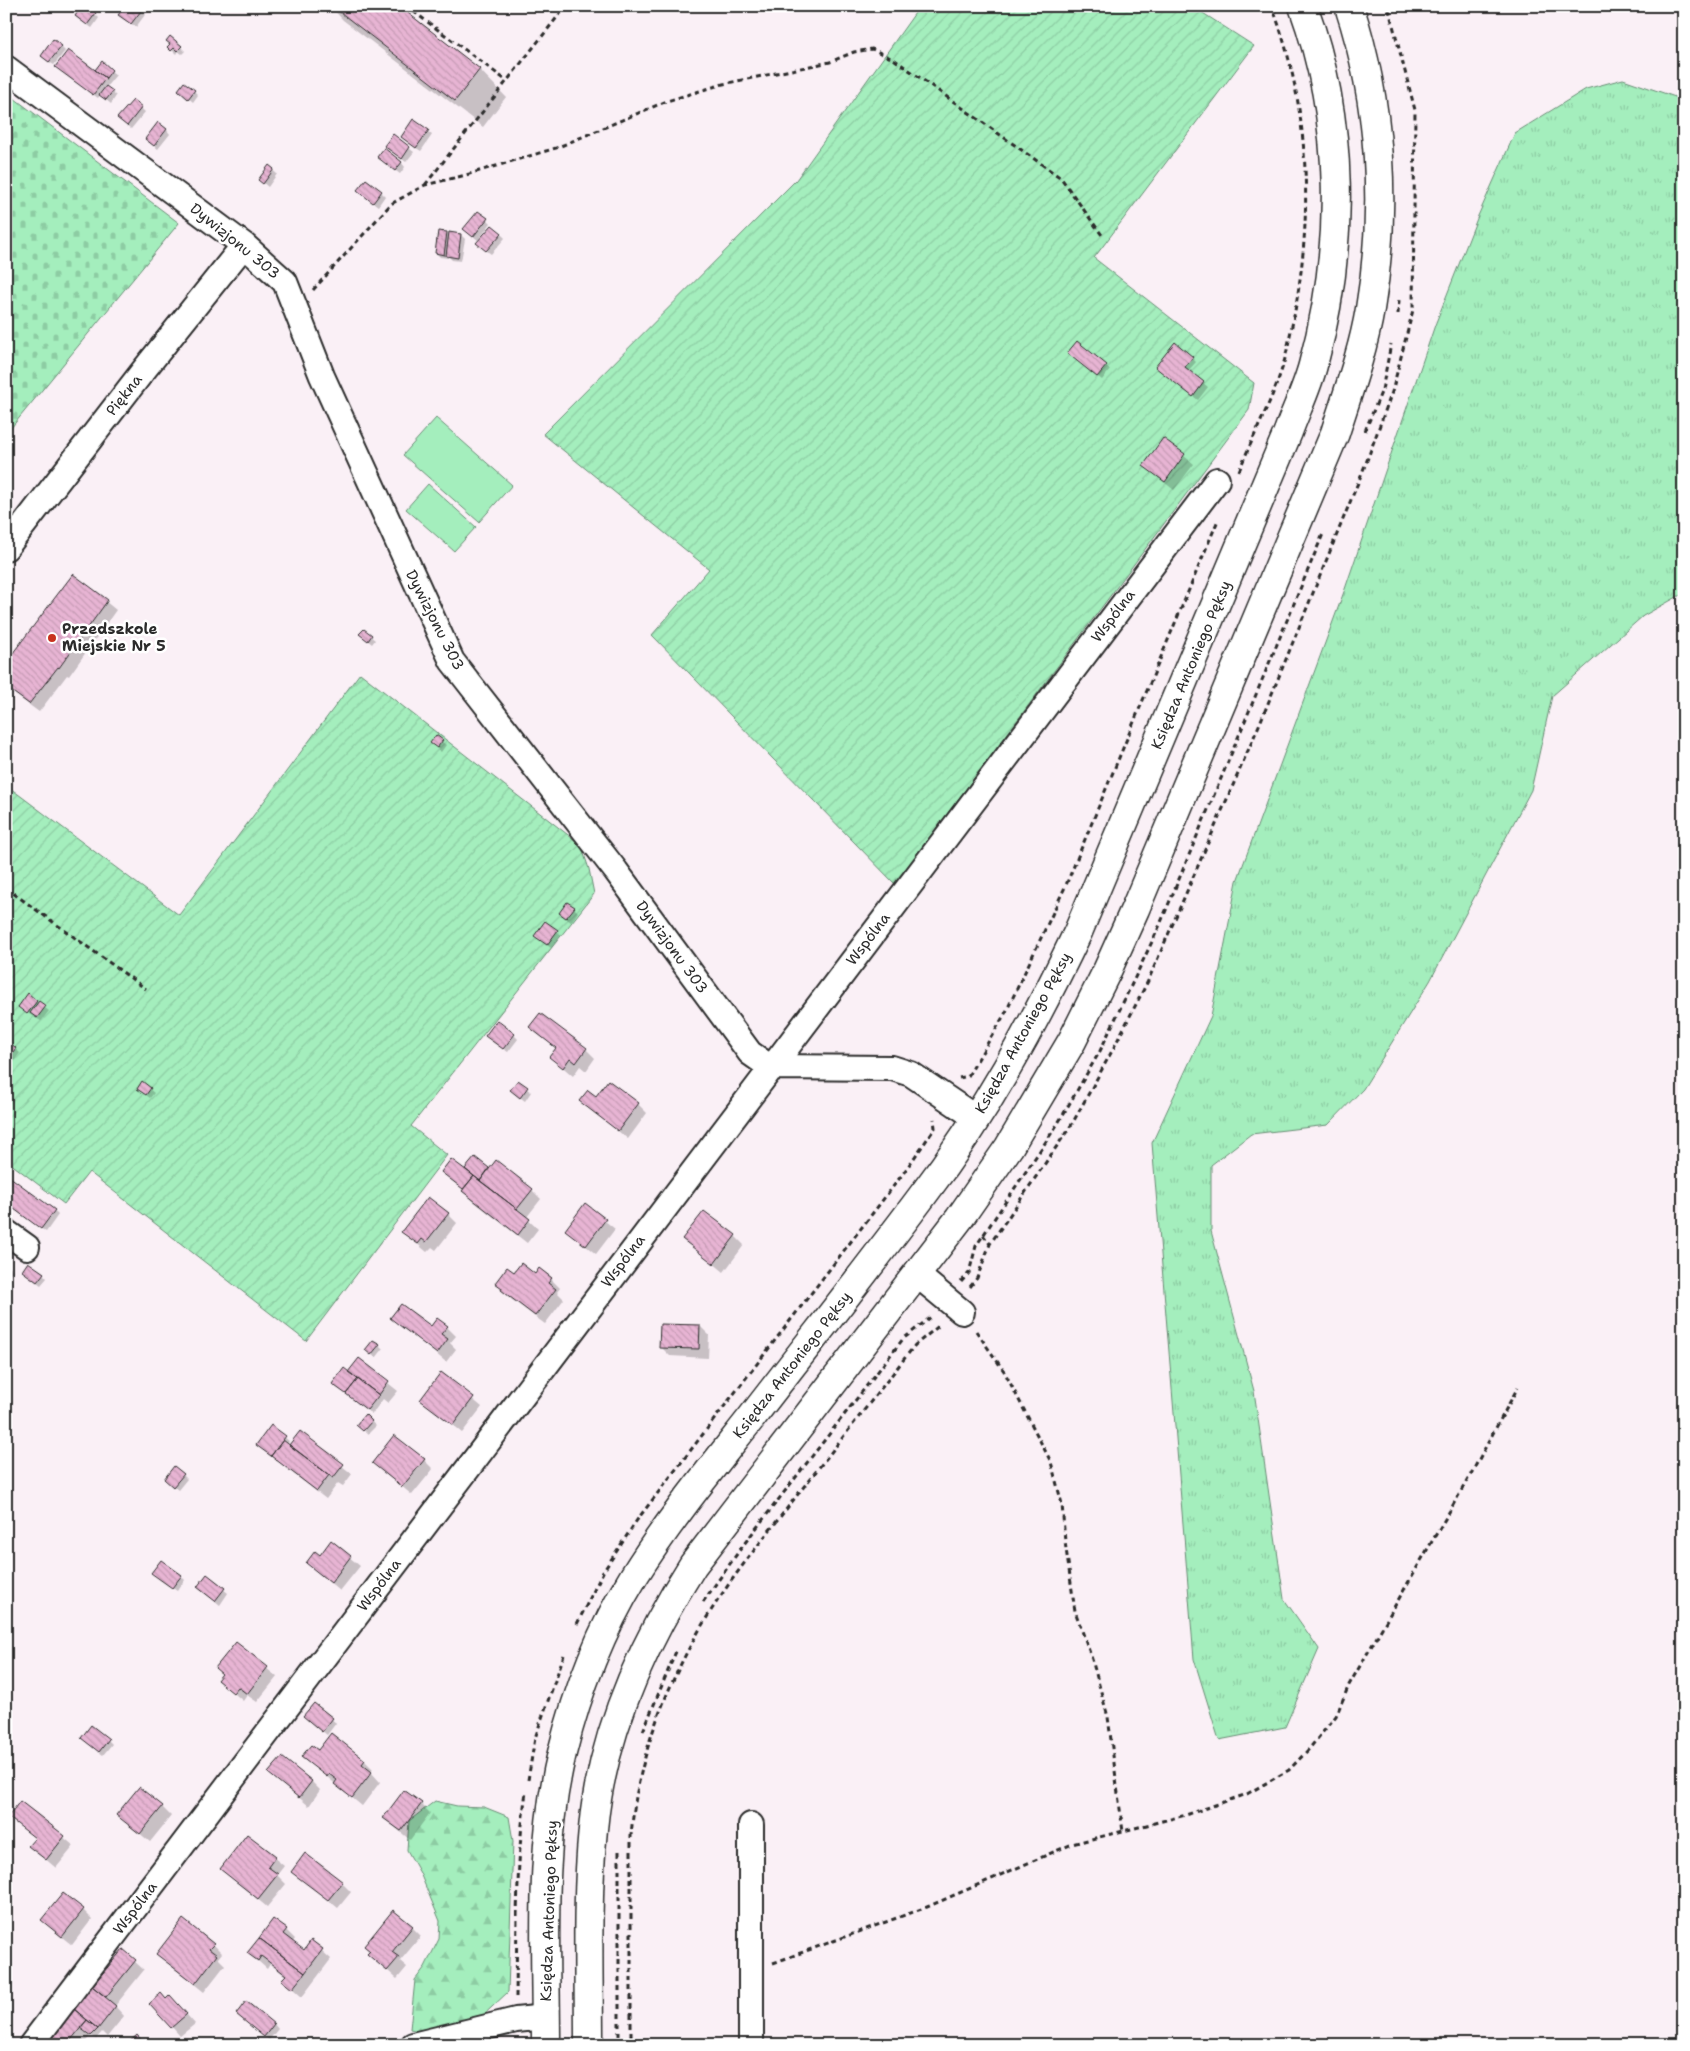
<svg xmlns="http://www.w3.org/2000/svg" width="1690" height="2051" font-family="'Shantell Sans',sans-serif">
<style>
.grass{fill:url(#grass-tufts);stroke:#688c74}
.forest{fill:url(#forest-firs);stroke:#688c74}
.cemetery{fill:url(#cemetery-stones);stroke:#688c74}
.garden{fill:url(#garden-furrows);stroke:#688c74}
.pitch{fill:#a4eebd;stroke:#688c74}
.shadow{fill:#0003}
.building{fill:url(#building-back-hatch);stroke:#2b2b2b}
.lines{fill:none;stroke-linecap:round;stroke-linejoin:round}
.minor-casing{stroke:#2b2b2b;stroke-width:28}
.major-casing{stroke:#2b2b2b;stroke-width:31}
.path{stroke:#2b2b2b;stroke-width:3;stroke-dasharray:5 4;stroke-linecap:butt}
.minor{stroke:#fff;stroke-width:24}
.major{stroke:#fff;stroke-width:28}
.poi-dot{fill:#c8321e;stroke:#fff;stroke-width:2}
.labels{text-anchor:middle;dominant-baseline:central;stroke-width:5;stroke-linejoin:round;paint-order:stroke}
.street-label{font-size:15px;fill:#2b2b2b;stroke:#fff}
.poi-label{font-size:15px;font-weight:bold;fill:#2b2b2b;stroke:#fff;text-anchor:start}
</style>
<defs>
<pattern id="grass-tufts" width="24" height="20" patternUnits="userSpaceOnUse" patternTransform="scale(1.25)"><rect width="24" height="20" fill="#a4eebd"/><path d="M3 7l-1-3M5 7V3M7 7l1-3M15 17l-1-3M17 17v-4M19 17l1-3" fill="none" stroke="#8dcca3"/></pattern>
<pattern id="forest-firs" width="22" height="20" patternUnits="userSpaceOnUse" patternTransform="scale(1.25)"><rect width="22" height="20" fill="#a4eebd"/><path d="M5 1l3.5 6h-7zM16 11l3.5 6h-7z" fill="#8dcca3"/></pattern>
<pattern id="cemetery-stones" width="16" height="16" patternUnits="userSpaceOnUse" patternTransform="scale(1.25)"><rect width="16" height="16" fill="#a4eebd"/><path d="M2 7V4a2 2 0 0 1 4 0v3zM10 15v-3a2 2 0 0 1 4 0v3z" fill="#8dcca3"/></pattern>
<pattern id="garden-furrows" width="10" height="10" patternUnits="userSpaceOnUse" patternTransform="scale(1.25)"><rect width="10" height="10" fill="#a4eebd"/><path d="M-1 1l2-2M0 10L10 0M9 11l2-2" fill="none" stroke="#8dcca3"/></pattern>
<pattern id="building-back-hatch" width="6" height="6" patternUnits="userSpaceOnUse" patternTransform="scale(1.25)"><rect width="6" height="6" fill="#e7b4d3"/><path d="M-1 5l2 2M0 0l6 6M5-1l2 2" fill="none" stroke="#c69bb5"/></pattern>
</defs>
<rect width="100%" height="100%" fill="#faf0f6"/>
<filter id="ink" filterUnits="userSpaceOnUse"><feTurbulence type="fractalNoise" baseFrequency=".02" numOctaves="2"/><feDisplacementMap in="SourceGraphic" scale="10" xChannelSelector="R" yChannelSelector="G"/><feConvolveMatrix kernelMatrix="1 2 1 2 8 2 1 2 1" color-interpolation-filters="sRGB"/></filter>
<g filter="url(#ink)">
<path class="grass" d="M1623,79L1684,100V593L1643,616L1552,696L1531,790L1430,981L1363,1089L1328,1125L1251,1134L1211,1165V1231L1254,1391L1284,1599L1319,1649L1285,1727L1219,1740L1194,1659L1152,1143L1211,1016L1237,881L1345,589L1435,325L1478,216L1515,133L1586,89Z"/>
<path class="forest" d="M435,1801L457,1806L484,1807L509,1817L513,1841L508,1992L477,2021L422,2032L410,2029L415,1980L425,1967L439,1939L440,1921L420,1873L407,1850L409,1821Z"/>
<path class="cemetery" d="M6,92L179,223L6,434Z"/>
<path class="garden" d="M920,6H1192L1254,46L1094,258L1254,383L1249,410L895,884L652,635L709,569L543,434L796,180Z
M360,673L581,845L589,869L594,894L411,1126L447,1155L306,1341L89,1172L64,1204L6,1160V785L179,915Z"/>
<path class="pitch" d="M436,418L512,485L479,522L403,455Z
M428,484L476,527L454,551L406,509Z"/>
<path class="shadow" d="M330,6H397L479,69L506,97L483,127L343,20Z
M143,8L147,12L136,27L124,19Z
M95,14L99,18L92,28L81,20Z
M171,45L181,47L185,51L182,54L178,51L176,54L169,47Z
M61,47L65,51L54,65L46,60Z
M61,71H111L116,75L106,87L116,96L111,104L100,95L98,98Z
M194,91L198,95L193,102L184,94Z
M133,101L145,112L131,129L123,122Z
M414,121L432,135L421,151L406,141Z
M166,129L170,134L158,149L146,139Z
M393,136L414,152L406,162L390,150Z
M383,161L401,162L405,167L400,174Z
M269,167L277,174L268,187L260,180Z
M381,192L385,196L378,206L362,194Z
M487,219L491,223L478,240L469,233Z
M447,233L450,236L461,235L465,239L461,261L452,260L448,256V258L440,257L436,253Z
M501,234L505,238L491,254L482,247Z
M1073,357L1106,366L1110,370L1102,380Z
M1192,358L1196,362L1188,371L1208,387L1198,400L1161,371Z
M1164,440L1194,464L1174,490L1144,466Z
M73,575L116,610L69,676L67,675L39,712L6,688V664Z
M364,631L375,640L372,644L365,638Z
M436,737L446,745L441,752L431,743Z
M574,908L578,912L571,922L564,917Z
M557,931L561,935L551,948L540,940Z
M37,1002L49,1011L41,1021L24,1011Z
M530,1027L586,1049L595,1058L586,1071L580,1066L573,1076L551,1057L557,1049Z
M514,1035L518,1039L508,1052L491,1040Z
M10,1044L20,1053L10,1066L6,1063V1049Z
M518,1082L531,1092L525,1101L516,1094Z
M142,1083L154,1093L150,1098L142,1092Z
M597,1098L638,1104L647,1113L628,1139L580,1101Z
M475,1159L489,1170L532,1190L541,1199L526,1218L538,1229L527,1243L472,1200L465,1190L447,1176L465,1171Z
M6,1203L54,1211L58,1215L46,1232Z
M585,1205L615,1229L596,1254L566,1230Z
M448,1214L457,1223L436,1250L432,1247L427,1252L403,1232Z
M735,1236L744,1245L724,1272L684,1239Z
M6,1264L13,1270L6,1278Z
M43,1274L47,1278L41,1285L27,1275Z
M514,1274L551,1279L560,1288L557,1292L564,1299L545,1324L511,1299L497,1283Z
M392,1318L431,1328L447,1327L456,1336L450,1343L456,1349L446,1362Z
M700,1326L709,1335L708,1358L670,1356L661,1347Z
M379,1345L383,1349L376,1358L371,1354Z
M359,1360L398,1391L388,1403L383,1399L372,1414L338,1388Z
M442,1374L482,1407L462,1433L422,1400Z
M365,1416L376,1426L368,1434L358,1425Z
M272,1427L289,1441L287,1445L290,1447L301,1433L352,1474L343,1486L338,1483L326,1499L262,1449Z
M424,1460L433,1469L412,1495L374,1463Z
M183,1475L187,1479L178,1490L170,1483Z
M331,1542L360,1566L340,1591L307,1563L320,1557Z
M181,1576L185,1580L177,1591L157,1577Z
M207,1576L228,1593L220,1605L198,1587Z
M236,1643L277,1677L257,1702L247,1695L243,1701L219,1680Z
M314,1704L336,1723L327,1735L309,1720Z
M108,1740L112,1744L103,1755L86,1742Z
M318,1752L364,1760L373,1769L371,1772L380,1782L362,1806L303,1757Z
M270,1773L311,1781L320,1790L309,1806Z
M21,1802L74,1846L56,1868L30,1846L36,1839L10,1817Z
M421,1804L430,1813L410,1840L384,1818Z
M162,1807L171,1816L150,1842L118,1815Z
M248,1836L284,1866L277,1875L286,1884L267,1907L221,1869Z
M293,1871L342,1883L351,1892L338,1908Z
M83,1910L92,1919L72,1945L52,1929Z
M412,1927L421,1936L400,1961L407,1967L397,1979L369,1954Z
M286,1930L295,1939L292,1943L304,1952L312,1942L331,1959L302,1997L283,1980L286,1976L270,1964L267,1969L249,1953Z
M213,1944L222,1953L218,1958L225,1965L204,1992L157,1954Z
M123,1951L144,1970L115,2006L124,2016L107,2037L102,2032L96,2039L91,2035L83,2045H51L48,2042Z
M166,2000L179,2006L195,2024L180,2036L172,2027Z
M242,2018L274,2024L278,2029L269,2040Z"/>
<path class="building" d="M82,6H88L96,13L87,25L75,16Z
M125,6H143L144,7L131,24L118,15Z
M332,6H399L480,69L455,101Z
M170,36L182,46L177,51L174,48L171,51L167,47L170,44L166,41Z
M53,39L62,46L49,62L41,56Z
M68,50L106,78L93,95L55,67Z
M102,61L112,70L106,78L95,70Z
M184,82L195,90L188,99L178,90Z
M106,86L113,91L106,100L99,95Z
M133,100L142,107L127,126L117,118Z
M413,119L429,130L416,148L401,137Z
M158,122L167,129L154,146L145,139Z
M393,134L410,147L402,159L384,146Z
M384,148L402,162L395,171L377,157Z
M269,165L274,169L263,184L258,180Z
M366,179L382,191L373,203L357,190Z
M478,211L488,218L473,237L463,229Z
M492,225L502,233L486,251L476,243Z
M438,231L447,232L444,255L435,253Z
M449,232L461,234L458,258L446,256Z
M1077,341L1107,365L1097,377L1067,353Z
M1175,342L1193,357L1185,367L1204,382L1193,397L1155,367Z
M1163,438L1185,454L1165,482L1143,466Z
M73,574L108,600L59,668L58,667L29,704L6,687V662Z
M364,629L372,635L368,641L359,634Z
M436,735L443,740L437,748L430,743Z
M567,902L575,907L566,918L559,913Z
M545,921L558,930L547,945L534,936Z
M28,993L37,1001L27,1014L18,1007Z
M39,1001L46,1006L37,1018L30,1013Z
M540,1013L587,1048L576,1063L570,1058L563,1068L549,1057L556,1048L529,1027Z
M497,1020L515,1034L503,1049L485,1036Z
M10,1043L16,1048L6,1061V1047Z
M518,1080L528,1087L520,1098L510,1090Z
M608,1080L639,1103L618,1131L579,1101L588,1090L596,1096Z
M142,1081L151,1088L146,1095L137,1089Z
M475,1157L489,1168L480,1181L465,1169Z
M451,1159L474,1176L463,1189L441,1172Z
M496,1160L533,1189L517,1209L480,1181Z
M6,1174L55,1210L41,1229L6,1203Z
M474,1176L530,1219L518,1235L462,1191Z
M428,1197L449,1213L426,1242L422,1239L418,1244L401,1232Z
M585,1203L606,1219L586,1246L565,1230Z
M704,1211L736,1235L714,1264L682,1239Z
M28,1262L44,1273L37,1282L22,1271Z
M521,1263L535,1274L539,1268L552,1278L548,1283L556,1289L535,1316L501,1290L502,1288L495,1283L507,1267L514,1272Z
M401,1304L431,1326L437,1318L448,1326L441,1334L448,1339L437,1354L390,1318Z
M660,1324L700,1325L699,1349L659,1348Z
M373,1340L380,1344L371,1355L365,1350Z
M359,1358L389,1381L379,1395L348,1372Z
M344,1368L358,1379L346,1394L332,1384Z
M441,1372L474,1397L453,1425L420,1400Z
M358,1379L379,1395L367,1410L346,1394Z
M365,1414L372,1421L363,1431L356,1425Z
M271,1425L286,1436L271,1456L256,1445Z
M300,1431L344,1464L333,1478L289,1445Z
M394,1435L425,1459L402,1487L372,1463Z
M283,1440L329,1475L317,1491L271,1456Z
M174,1466L184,1474L173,1487L164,1479Z
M331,1540L351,1556L331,1583L306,1563L315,1551L320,1555Z
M161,1560L182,1575L172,1588L151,1573Z
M207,1574L225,1588L215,1601L197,1587Z
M236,1642L268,1667L247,1694L238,1687L233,1693L217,1680L222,1674L215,1668Z
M314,1703L333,1718L322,1732L303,1716Z
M91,1725L109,1739L99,1752L81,1738Z
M331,1733L365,1760L362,1764L372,1772L352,1798L334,1784L337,1780L329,1774L327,1777L301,1757L311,1745L318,1750Z
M282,1757L312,1781L299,1798L268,1773Z
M139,1787L163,1806L140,1834L116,1815Z
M404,1790L422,1803L401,1831L383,1818Z
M20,1801L65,1836L46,1860L28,1846L35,1838L8,1817Z
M247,1834L276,1856L268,1867L278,1874L258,1899L220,1869Z
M305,1853L343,1882L328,1900L291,1872Z
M63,1893L84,1909L62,1937L41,1920Z
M393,1910L413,1926L392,1952L399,1957L387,1971L367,1954L370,1951L364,1946Z
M183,1919L214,1944L209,1949L217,1955L195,1984L156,1954Z
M273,1919L287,1929L283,1934L304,1950L311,1940L323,1949L305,1973L259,1938Z
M259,1938L305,1973L292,1989L281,1980L286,1975L261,1956L258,1961L247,1953Z
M123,1949L136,1960L106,1997L92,1986Z
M92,1986L116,2006L98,2029L74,2009Z
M161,1993L166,1999L170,1995L187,2014L171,2028L149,2004Z
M246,2001L274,2024L264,2037L236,2014Z
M74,2009L87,2020L67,2045H50L47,2042Z
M87,2020L98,2029L91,2036L80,2028Z
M137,2035L146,2045H126Z"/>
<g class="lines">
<g class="minor-casing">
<path id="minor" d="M6,68L244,245L285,282L322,376L452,661L616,871L750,1053L770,1067L892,1068L911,1074L976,1118
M6,548L143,371L244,245
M6,1232L27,1247
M916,1274L962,1312
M751,1825V2045
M31,2045L1217,480
M413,2045L516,2020L546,2017"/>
</g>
<g class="major-casing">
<path id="major" d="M546,2045C546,1948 539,1847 562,1753C577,1692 601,1630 634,1576C669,1520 711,1469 752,1417C809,1343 867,1270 923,1195C985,1114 1034,1024 1078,932L1288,432C1296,410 1307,388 1313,365C1345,248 1345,121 1303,6
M589,2045C589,1973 586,1900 593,1829C602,1733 642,1645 693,1565L959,1219L1009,1147L1072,1041L1107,971L1135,909L1335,433C1348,392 1363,351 1370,309C1387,209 1381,103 1349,6"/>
</g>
<path class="path" d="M406,6L507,81
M425,185L566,6
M313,290L391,204L425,185L466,175L556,148L667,101L723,84L830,62L854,52L872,49L895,60L1061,178L1104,238
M1398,314L1399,300
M1365,431L1382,390L1391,344
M1239,471C1253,436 1274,397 1284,362C1288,348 1290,334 1293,321C1314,216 1310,107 1272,6
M6,888L146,989
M959,1078L968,1076L1006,1012L1066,885L1218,520
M983,1235L990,1244
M961,1282L969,1273L976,1246L1057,1125L1100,1051L1159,927L1323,534
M970,1287L977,1278L990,1244L1072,1124L1112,1051L1148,981L1260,723L1366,463L1392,392L1413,310L1415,110L1388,6
M976,1331L1004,1371L1051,1462L1062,1504L1065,1542L1075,1611L1091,1656L1108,1717L1123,1832
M703,1602L744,1544L903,1339L931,1317
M577,1624L603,1572L637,1520L902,1175L935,1128L934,1119
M643,1731L677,1649
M528,1780L535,1738L564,1655
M773,1963L927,1907L1072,1844L1186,1815L1247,1794L1289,1770L1309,1749L1336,1716L1349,1685L1471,1474L1518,1387
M516,1997C517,1928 516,1860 526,1792
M619,2045V1849
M631,2045V1836C638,1746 677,1657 729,1584C751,1553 775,1524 798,1494C837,1445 876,1395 915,1345L940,1325"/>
<use href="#minor" class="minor"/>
<use href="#major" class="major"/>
</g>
</g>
<circle class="poi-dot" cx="52" cy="638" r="5"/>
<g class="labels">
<g class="street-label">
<text transform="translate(235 241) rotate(39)">Dywizjonu 303</text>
<text transform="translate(124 395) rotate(-52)">Piękna</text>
<text transform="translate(1113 616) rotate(-53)">Wspólna</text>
<text transform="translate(435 620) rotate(63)">Dywizjonu 303</text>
<text transform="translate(1191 665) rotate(-67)">Księdza Antoniego Pęksy</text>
<text transform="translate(868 939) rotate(-53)">Wspólna</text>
<text transform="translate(672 947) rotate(54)">Dywizjonu 303</text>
<text transform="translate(1023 1033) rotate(-61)">Księdza Antoniego Pęksy</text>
<text transform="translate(623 1261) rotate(-53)">Wspólna</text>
<text transform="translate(792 1365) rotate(-52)">Księdza Antoniego Pęksy</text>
<text transform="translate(379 1585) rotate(-53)">Wspólna</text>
<text transform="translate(135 1908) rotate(-53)">Wspólna</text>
<text transform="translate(549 1911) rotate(-88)">Księdza Antoniego Pęksy</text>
</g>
<g class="poi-label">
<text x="62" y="629">Przedszkole<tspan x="62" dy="17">Miejskie Nr 5</tspan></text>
</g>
</g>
<rect width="1690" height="2051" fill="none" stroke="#fff" stroke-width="25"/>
<rect x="12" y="12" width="1665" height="2026" fill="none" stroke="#2b2b2b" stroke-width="2" filter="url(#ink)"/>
</svg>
